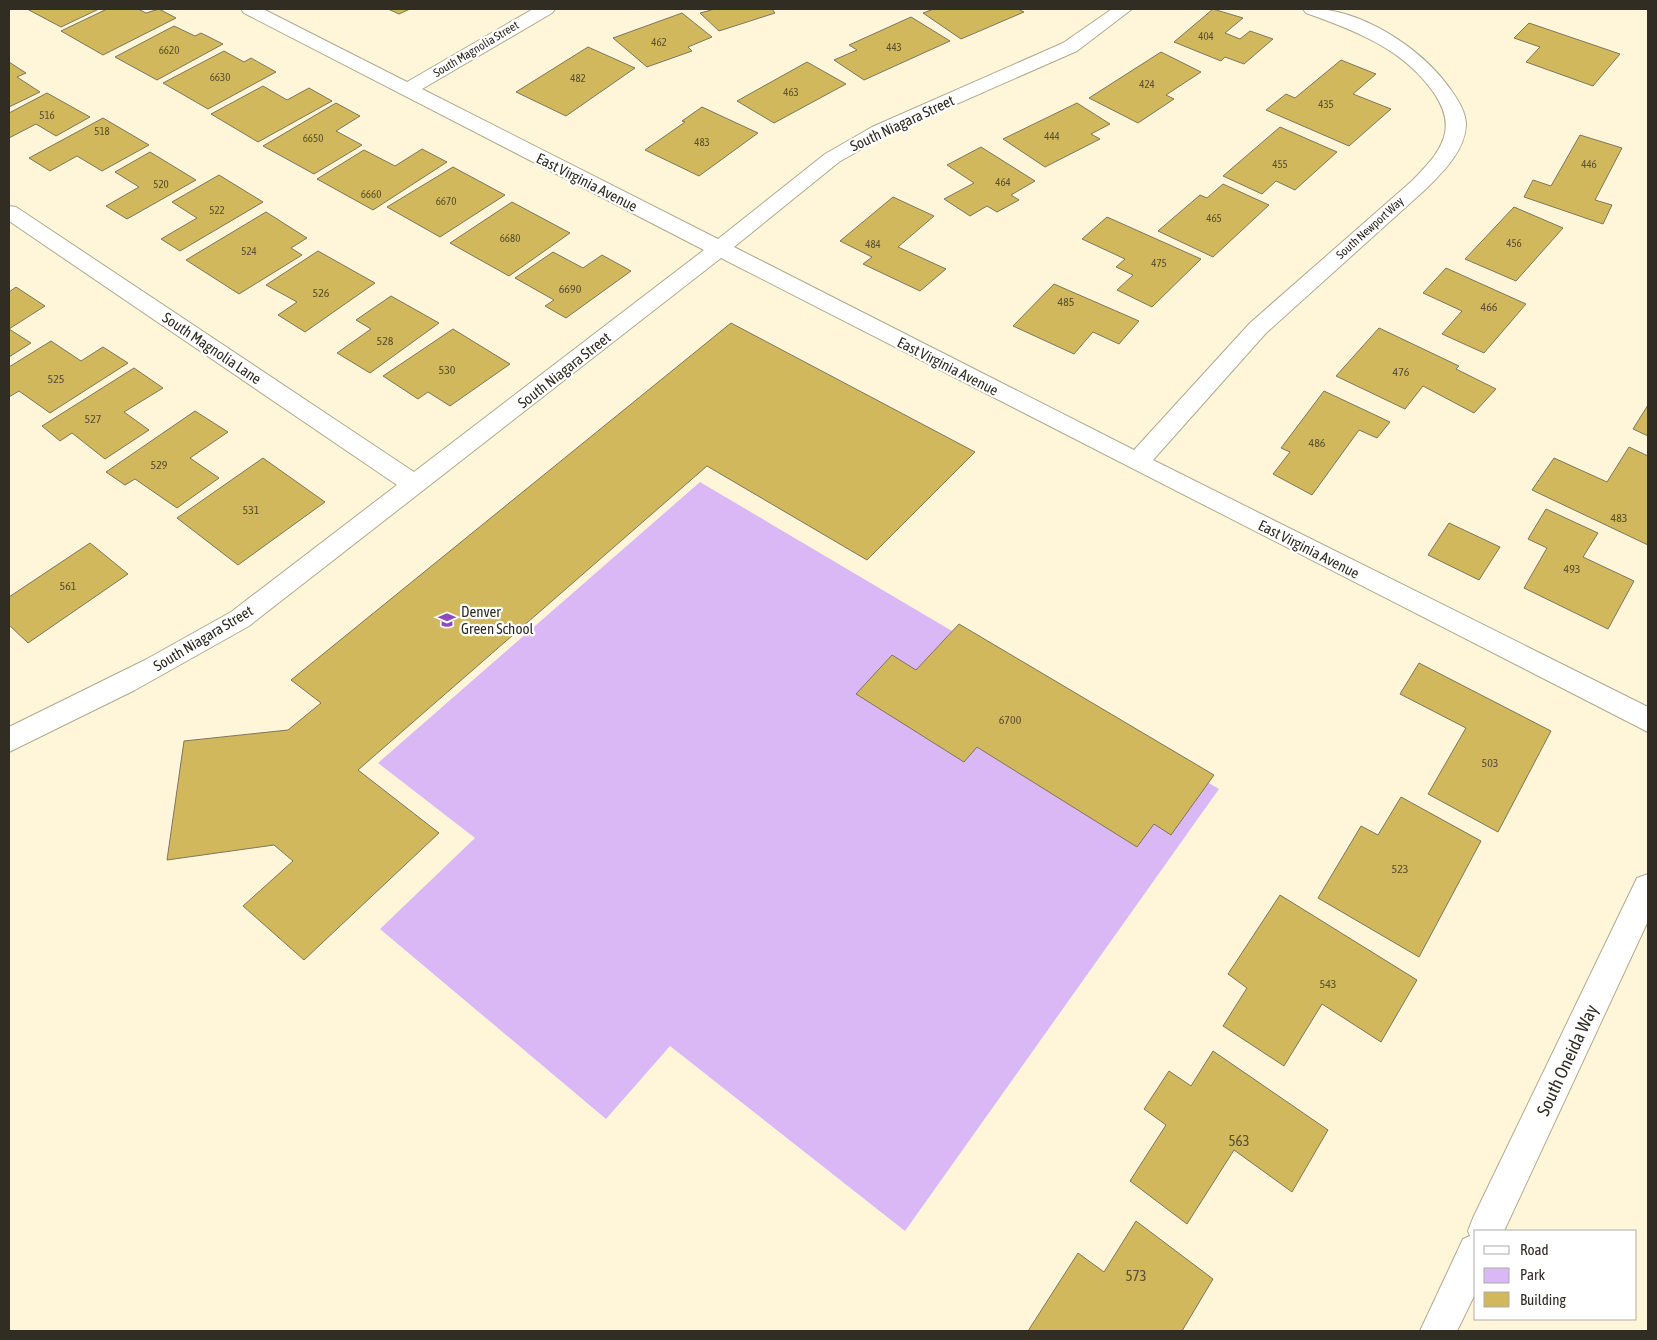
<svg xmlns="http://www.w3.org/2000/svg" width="1657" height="1340" font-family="'Asap Condensed',sans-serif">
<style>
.green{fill:#dab8f6}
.building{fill:#d2b85c;stroke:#7e765d}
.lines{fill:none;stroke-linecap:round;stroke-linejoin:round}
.minor-casing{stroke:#b1a98e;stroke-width:2}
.minor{fill:#fff;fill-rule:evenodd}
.labels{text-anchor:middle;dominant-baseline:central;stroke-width:4.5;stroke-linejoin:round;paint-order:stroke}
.far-number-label{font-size:11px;fill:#595031}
.far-street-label{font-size:12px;fill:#312d23;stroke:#fff}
.number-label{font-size:12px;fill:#595031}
.street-label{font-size:15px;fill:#312d23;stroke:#fff}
.poi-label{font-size:15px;fill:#312d23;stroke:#fff;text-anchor:start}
.near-number-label{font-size:15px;fill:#595031}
.near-street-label{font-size:18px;fill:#312d23;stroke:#fff}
</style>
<rect width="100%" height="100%" fill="#fff6da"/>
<path class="green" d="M700,482L1219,789L905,1231L670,1046L606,1119L380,929L475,838L378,763Z"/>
<path class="building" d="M27,9H99L61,27Z
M107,9H138L146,13L159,9L176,18L103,55L61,31Z
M388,9H410L399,14Z
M715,9H772L775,13L719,31L700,13Z
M934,9H1018L1024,12L961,39L923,13Z
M1213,9L1243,18L1225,33L1240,39L1250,31L1273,39L1244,64L1225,57L1221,61L1174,42Z
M682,13L712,37L688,47L692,51L647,67L613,38Z
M911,17L950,41L864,80L834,60L857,50L849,45Z
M1529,23L1620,54L1593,86L1526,62L1540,47L1514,38Z
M174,26L195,36L201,33L223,44L157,80L115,57Z
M588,47L635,68L566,116L516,92Z
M224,51L244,62L251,58L276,72L208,109L163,83Z
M1161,52L1201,72L1166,95L1174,99L1138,123L1089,98Z
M1341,60L1376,74L1353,94L1391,109L1349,146L1266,110L1286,94L1295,98Z
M9,62L26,73L17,77L40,92L9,107Z
M807,62L846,84L774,123L737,101Z
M263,86L287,100L309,88L332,101L258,142L211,114Z
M47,93L90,117L56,136L36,124L9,138V113Z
M336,103L360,116L336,131L362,145L314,174L263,146Z
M1077,103L1110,124L1091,134L1100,139L1045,167L1003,139Z
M702,107L758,133L699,176L645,150L685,122L682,121Z
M103,118L149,145L102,171L77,156L50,171L29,158Z
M1280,127L1337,152L1295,190L1276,181L1262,194L1223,176Z
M1580,135L1622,148L1595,200L1612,205L1603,224L1524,197L1533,180L1551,186Z
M981,147L1035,181L1011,195L1019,200L997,212L987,206L970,216L944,199L974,183L947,165Z
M422,149L447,162L373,210L317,179L364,150L395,166Z
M150,152L196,180L127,219L106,206L139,187L115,172Z
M453,167L505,195L440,237L387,207Z
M219,175L263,202L180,251L161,239L197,218L172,202Z
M1223,184L1269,205L1213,257L1158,231L1200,195L1207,198Z
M893,197L934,216L898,247L946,269L920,291L863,264L872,257L840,241Z
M512,202L570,233L509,276L450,243Z
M1514,207L1563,228L1516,281L1465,259Z
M266,212L307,238L291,248L302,255L239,294L186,260Z
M1107,217L1201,259L1152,307L1117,290L1133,275L1116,267L1125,259L1082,239Z
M318,251L375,283L305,332L278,315L297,302L266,285Z
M553,252L583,268L602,255L631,271L566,318L545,306L554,300L515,278Z
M1446,268L1526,304L1484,353L1442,334L1462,311L1423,293Z
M1054,284L1139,321L1119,344L1093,332L1074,354L1013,326Z
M16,287L45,306L9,329V292Z
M391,296L439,323L370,373L337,353L371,329L356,320Z
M731,323L975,452L867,560L707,466L358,770L439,833L304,960L243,906L293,861L274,845L167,860L184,741L288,730L321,703L291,680Z
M1379,328L1459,366L1456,369L1496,389L1474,413L1423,386L1405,409L1336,376Z
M9,329L31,343L9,357Z
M453,329L510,364L450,406L428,392L418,399L383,376Z
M51,341L81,361L103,347L128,363L50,413L19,391L9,397V367Z
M134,368L163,388L124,412L149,430L105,459L72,433L60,441L42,426Z
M1324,391L1390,422L1377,438L1359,430L1312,495L1273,474L1290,452L1281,448Z
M1648,405V436L1633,429Z
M195,411L228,432L190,458L219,478L177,508L135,479L125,485L106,472Z
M1629,447L1648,456V545L1532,490L1554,458L1607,482Z
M263,458L325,502L238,565L177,518Z
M1546,509L1598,533L1583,557L1634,581L1608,629L1524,588L1547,548L1528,539Z
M1449,523L1500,547L1479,580L1428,555Z
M90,543L128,574L28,643L9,625V597Z
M959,624L1214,775L1171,835L1154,824L1137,847L977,747L964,762L856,694L892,655L916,670Z
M1419,663L1551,731L1498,832L1428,794L1466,728L1400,694Z
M1401,797L1481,841L1419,957L1318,898L1361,826L1378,835Z
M1280,895L1417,980L1381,1042L1322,1004L1284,1066L1223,1026L1247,988L1228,974Z
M1213,1051L1328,1130L1292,1192L1234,1150L1187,1224L1130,1181L1166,1125L1144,1109L1169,1071L1191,1086Z
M1136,1221L1213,1279L1182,1331H1028L1078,1253L1104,1272Z"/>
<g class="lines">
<g class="minor-casing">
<path id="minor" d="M241,9H263L407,82L533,9H555L552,13L422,89L718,239L825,154L872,127L1063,43L1112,9H1132L1077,51L886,135L839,162L734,247L1134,450L1250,323L1413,180C1426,166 1441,152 1445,133C1448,118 1442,105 1434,93C1404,49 1354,30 1306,13L1303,9C1357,5 1421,47 1451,90C1458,100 1466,112 1466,125C1465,150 1444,171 1427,188L1266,333L1153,460L1648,707V732L721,258L249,626L135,690L9,752V727L145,660L231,612L397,485L9,221V206L16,207L414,472L704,250L244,13Z
M1648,874V921L1504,1231H1476V1292L1457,1331H1420L1463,1239L1470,1236L1468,1231L1473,1218L1637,878Z"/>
</g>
<use href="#minor" class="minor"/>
</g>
<defs>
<g id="school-bare" transform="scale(1.35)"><path d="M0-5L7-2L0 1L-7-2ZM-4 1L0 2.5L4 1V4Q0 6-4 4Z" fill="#904abe" stroke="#fff" stroke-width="2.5" paint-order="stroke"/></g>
</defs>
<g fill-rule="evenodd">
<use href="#school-bare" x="447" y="620"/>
</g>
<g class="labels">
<g class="far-number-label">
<text x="1206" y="36">404</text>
<text x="659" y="42">462</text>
<text x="894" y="47">443</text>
<text x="169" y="50">6620</text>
<text x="220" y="77">6630</text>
<text x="578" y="78">482</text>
<text x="1147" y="84">424</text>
<text x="791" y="92">463</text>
<text x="1326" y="104">435</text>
<text x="47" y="115">516</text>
<text x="102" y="131">518</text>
<text x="1052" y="136">444</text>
<text x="313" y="138">6650</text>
<text x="702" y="142">483</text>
<text x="1280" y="164">455</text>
<text x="1589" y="164">446</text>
<text x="1003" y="182">464</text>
<text x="161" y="184">520</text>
<text x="371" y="194">6660</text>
<text x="446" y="201">6670</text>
<text x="217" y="210">522</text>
<text x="1214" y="218">465</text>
<text x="510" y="238">6680</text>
<text x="1514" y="243">456</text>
<text x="873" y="244">484</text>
<text x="249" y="251">524</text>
<text x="1159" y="263">475</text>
</g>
<g class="far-street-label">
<text transform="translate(476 49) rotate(-31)">South Magnolia Street</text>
<text transform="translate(1370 228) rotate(-42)">South Newport Way</text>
</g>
<g class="number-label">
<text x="570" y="289">6690</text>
<text x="321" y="293">526</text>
<text x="1066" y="302">485</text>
<text x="1489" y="307">466</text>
<text x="385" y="341">528</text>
<text x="447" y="370">530</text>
<text x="1401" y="372">476</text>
<text x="56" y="379">525</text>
<text x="93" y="419">527</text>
<text x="1317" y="443">486</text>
<text x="159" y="465">529</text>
<text x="251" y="510">531</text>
<text x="1619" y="518">483</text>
<text x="1572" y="569">493</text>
<text x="68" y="586">561</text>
<text x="1010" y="720">6700</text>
<text x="1490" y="763">503</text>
<text x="1400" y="869">523</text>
<text x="1328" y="984">543</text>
</g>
<g class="street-label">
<text transform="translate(902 123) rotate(-25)">South Niagara Street</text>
<text transform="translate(587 182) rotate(27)">East Virginia Avenue</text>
<text transform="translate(212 348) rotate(34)">South Magnolia Lane</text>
<text transform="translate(948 366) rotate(27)">East Virginia Avenue</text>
<text transform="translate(564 370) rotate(-38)">South Niagara Street</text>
<text transform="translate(1309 549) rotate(27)">East Virginia Avenue</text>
<text transform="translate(203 638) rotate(-31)">South Niagara Street</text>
</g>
<g class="poi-label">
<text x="461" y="611">Denver<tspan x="461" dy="17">Green School</tspan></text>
</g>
<g class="near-number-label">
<text x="1239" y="1140">563</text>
<text x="1136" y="1275">573</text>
</g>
<g class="near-street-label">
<text transform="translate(1567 1060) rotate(-65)">South Oneida Way</text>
</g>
</g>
<rect width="1657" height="1340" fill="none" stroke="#312d23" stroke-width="20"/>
<rect x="1474" y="1230" width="162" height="90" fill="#ffffff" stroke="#adaba7"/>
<rect x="1484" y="1246" width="25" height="8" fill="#ffffff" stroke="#adaba7"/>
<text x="1520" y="1255" font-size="15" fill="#312d23">Road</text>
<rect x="1484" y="1268" width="25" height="15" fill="#dab8f6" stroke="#adaba7"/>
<text x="1520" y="1280" font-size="15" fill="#312d23">Park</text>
<rect x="1484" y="1292" width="25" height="15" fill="#d2b85c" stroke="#adaba7"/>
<text x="1520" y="1305" font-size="15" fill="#312d23">Building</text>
</svg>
